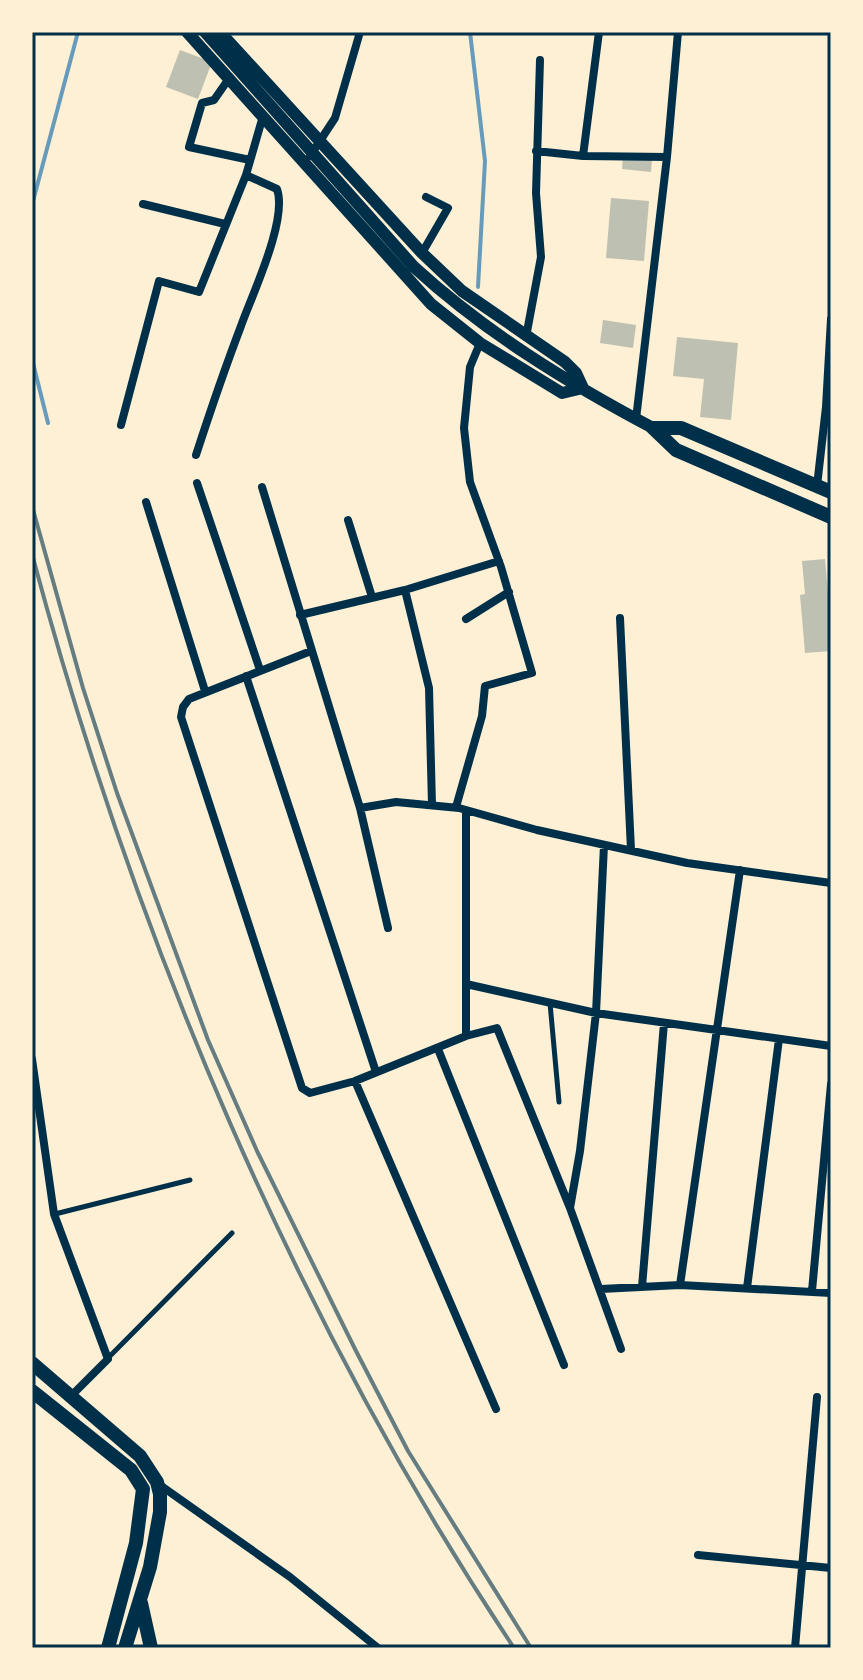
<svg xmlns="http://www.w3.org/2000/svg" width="863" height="1680" font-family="'PT Sans',sans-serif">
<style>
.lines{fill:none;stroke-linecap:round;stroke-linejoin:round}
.stream{stroke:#669bbc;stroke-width:4}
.building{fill:#bec0b2}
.service{stroke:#003049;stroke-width:5}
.minor{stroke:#003049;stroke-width:8}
.secondary{stroke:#003049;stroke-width:12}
.primary{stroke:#003049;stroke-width:14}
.rail{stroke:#657d81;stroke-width:4}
.neatline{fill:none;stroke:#003049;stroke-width:3}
</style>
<rect width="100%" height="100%" fill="#fdf0d5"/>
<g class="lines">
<path class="stream" d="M470,32L485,161L478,287
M32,205L78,32
M32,359L48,423"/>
</g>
<path class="building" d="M180,50L212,62L198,99L166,87Z
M623,157L652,159L651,172L622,169Z
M611,198L649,201L644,261L606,258Z
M603,320L636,325L633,348L600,343Z
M677,337L738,343L731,420L700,417L704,379L673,376Z
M825,559L828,593H831V651L805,653L800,595L805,594L802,561Z"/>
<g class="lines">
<path class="service" d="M550,1003L559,1102
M55,1214L190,1180
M108,1358L232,1233"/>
<path class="minor" d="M230,77L214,100L202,103L189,147L250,160
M536,151L583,156L667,157
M310,156L335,118L360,32
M583,156L599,32
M143,204L225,224
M422,253L448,208L426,197
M526,337L541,257L536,193L540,60
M636,419L667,157L678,32
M121,425L159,281L199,292L246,175L263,116
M196,455C210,412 225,368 241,326C252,295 288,220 277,189L246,175
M197,483L260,670
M817,486L826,407L831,319
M262,487L360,808L388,928
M146,502L205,691
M348,520L372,597
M405,590L429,688L432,805
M300,615L405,590L499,561
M620,618L631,850
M466,619L509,592
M311,651L189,699L183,707L181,717L302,1088L310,1093L355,1081L466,1036V810
M246,676L376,1072
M456,807L482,716L485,686L532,673L501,567L470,482L464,428L470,367L480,343
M360,808L396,802L459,808L537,830L687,863L831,883
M604,845L596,1013L580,1151L570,1208L621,1349
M466,984L596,1013L831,1046
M466,1036L497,1028L570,1208
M438,1049L564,1365
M32,1059L54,1214L108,1359L71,1396
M355,1081L496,1409
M680,1285L740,870
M642,1287L664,1023
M747,1288L779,1039
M601,1289L680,1285L831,1293
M812,1291L831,1084
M157,1483L290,1577L378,1648
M698,1555L831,1568
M795,1648L817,1397"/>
<path class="secondary" d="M187,32L431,304L480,343L562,393L583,388
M205,32L414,267C485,332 568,383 653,428
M220,32L422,253L462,291L565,362L576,373L583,388"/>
<path class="primary" d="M653,428L676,450L831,517
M653,428H681L831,492
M32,1363L140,1456L157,1482L160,1494V1512L150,1567L125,1648
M32,1391L131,1470L143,1489L136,1543L108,1648
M141,1603L151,1648"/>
<path class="rail" d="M32,506L83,688L117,793L208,1040L257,1151L356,1351L408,1451L531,1648
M32,554C134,936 295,1319 514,1648"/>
</g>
<rect width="863" height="1680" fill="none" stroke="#fdf0d5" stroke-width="68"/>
<rect x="34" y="34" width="795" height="1612" class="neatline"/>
</svg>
